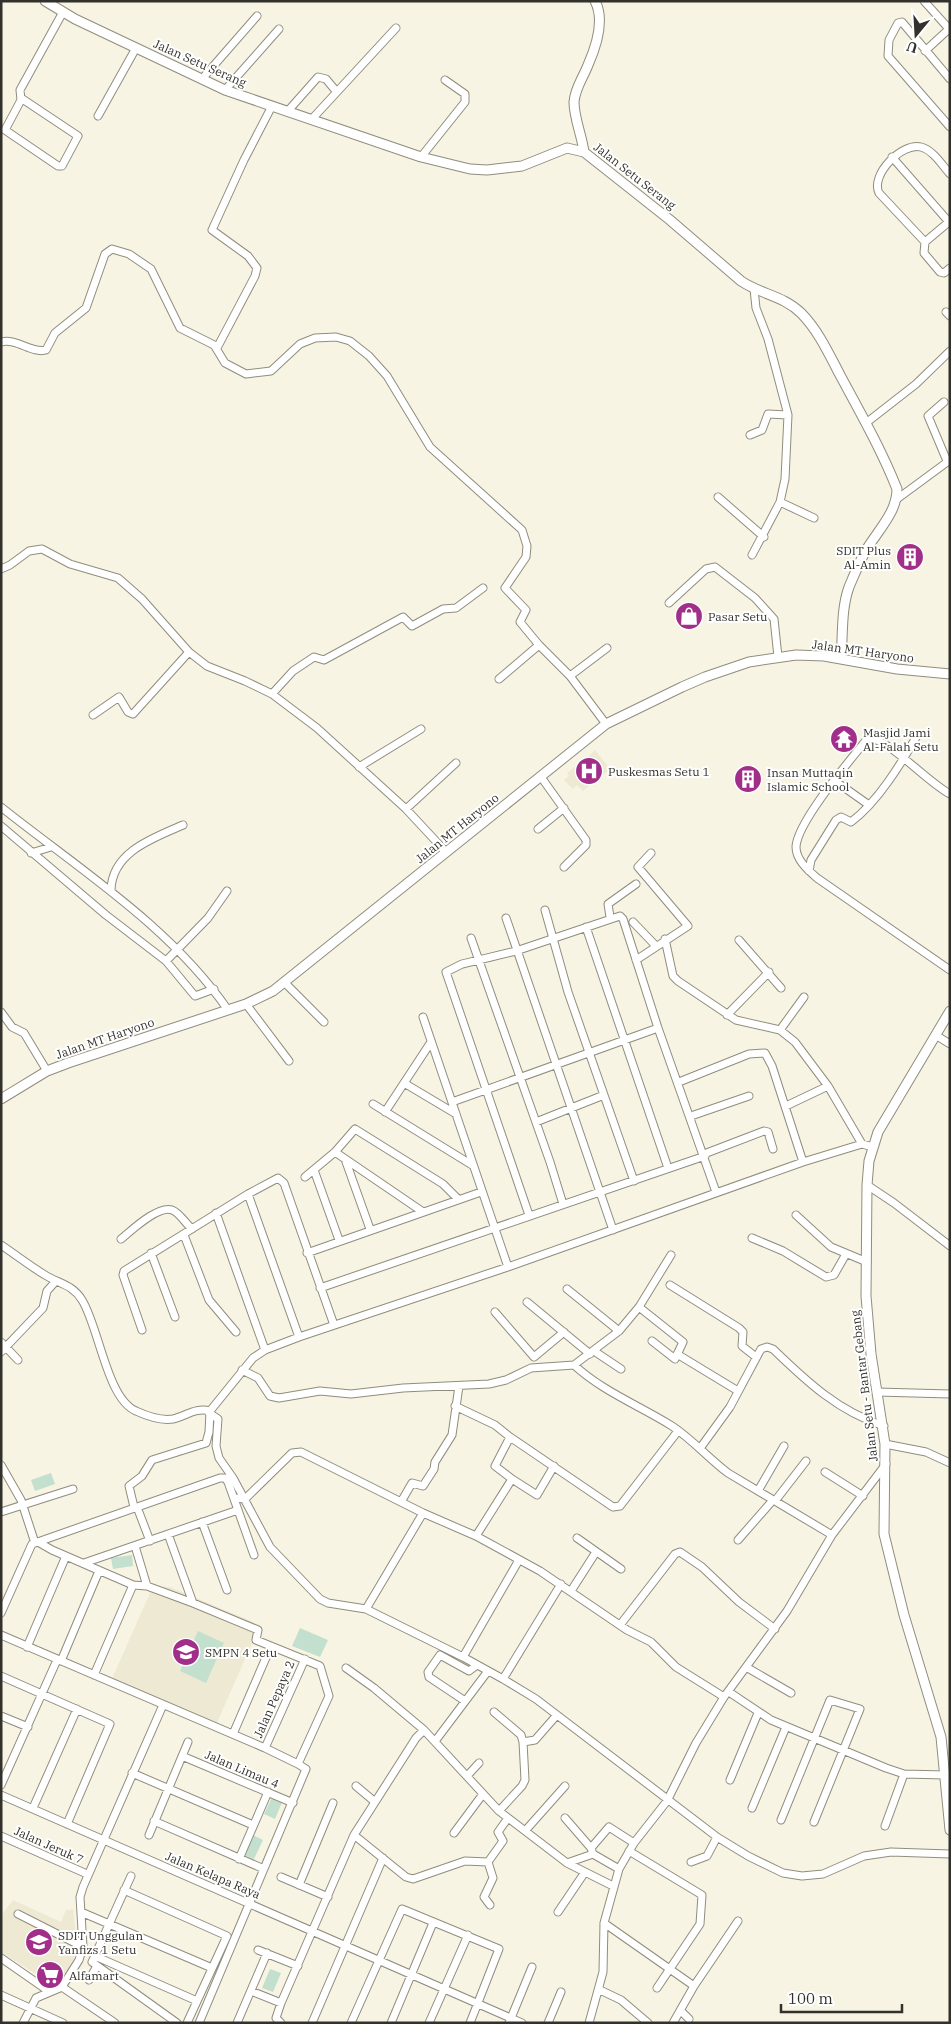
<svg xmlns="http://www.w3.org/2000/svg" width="951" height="2024" font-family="'IBM Plex Serif',serif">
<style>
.built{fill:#eee9d2}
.green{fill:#c2e0cd}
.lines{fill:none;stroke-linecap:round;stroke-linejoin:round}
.street-casing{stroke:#908d7e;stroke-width:9}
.secondary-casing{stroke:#908d7e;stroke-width:11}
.street{stroke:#fff;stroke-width:7}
.secondary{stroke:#fff;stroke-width:9}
.labels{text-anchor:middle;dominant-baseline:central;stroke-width:4;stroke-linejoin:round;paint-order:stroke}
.street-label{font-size:12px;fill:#32312b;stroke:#fff}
.poi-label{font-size:12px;fill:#32312b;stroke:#fff;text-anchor:start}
</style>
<rect width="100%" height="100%" fill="#f7f4e4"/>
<path class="built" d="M595,750L610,769L583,791L577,785L573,789L564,780L569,776L567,773L577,765L580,768L588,761L587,758Z
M153,1586L170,1587L260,1625L216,1725L112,1679Z
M13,1900L61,1922L66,1910L73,1909L78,1949L65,1976L50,1967L42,1978L1,1952V1916Z"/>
<path class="green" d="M51,1473L55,1484L35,1491L31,1480Z
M132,1555L133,1566L113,1569L111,1558Z
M300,1628L328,1640L320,1657L292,1646Z
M198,1631L224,1643L206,1683L180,1671Z
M273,1795L283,1800L275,1819L264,1814Z
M253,1835L263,1840L254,1859L244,1855Z
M270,1969L281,1973L273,1992L262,1988Z"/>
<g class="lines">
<g class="street-casing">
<path id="street" d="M924,1L950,30
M925,51L950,28
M202,79L257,16
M950,79L902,22L898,23L889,40L888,56L950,127
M225,90L279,29
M21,98L78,136L62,166H58L5,130L21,100L20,90L63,12
M287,112L318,77L326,79L336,91
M98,116L136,48
M311,120L396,28
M421,157L465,102V94L445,80
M892,157L949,222
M925,242L879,193C870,175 902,142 921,147C933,150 942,165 950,174
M925,242L924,253L940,272L944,273L950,268
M925,242L950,221
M946,312L950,316
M1,342C17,338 32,354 46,350L55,333L86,308L105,254L112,249L129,254L151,269L180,328L214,345L225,363L246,374L271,371L300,344L315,338L336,337L350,341L369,356L387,376L430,447L522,530L527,546L526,557L505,588L526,610L520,622L539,645L570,676L606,724
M217,348L255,276L257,268L248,256L212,230L244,160L272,106
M944,402L928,416L947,461
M866,423L916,384L950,351
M750,435L762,430L768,414L788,415
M718,497L764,537
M897,499L950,460
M780,502L814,518
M752,555L780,502L785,479L788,415L768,339L756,308L754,289
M1,569L10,565L29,551L42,549L70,564L118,578L142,599L189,652L207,666L245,681L272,694L317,728L406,809L446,852
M669,603L706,569L715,567L755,598L774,619L778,657
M570,676L607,648
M499,679L539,645
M272,694L293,671L314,657L324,660L403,617L412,626L443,609L456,608L483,588
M93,715L119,697L128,712L133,714L189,652
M359,767L421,729
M541,777L586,840V845L564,867
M835,781L869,805
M950,794C927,782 888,738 868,738C851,759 797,822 796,847C796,860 808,870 817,878L950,970
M1,807C80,870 170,926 228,1010
M406,809L456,763
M1,826L106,915L166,961L195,996L214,989
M538,829L564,808
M31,853L51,847
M809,871L811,860L836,820L841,817L851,822C878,802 902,762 918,734
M111,890C112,852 153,838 183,825
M545,910L568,992L634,1181
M610,917L608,904L636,884
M506,918L613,1230
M633,922L656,946
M586,927L668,1168
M471,938L550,1162L563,1204
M665,939L673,976L678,981L736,1020L780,1030L795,1042L828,1086L862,1144
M739,940L781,988
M636,960L688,926L638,867L651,853
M166,961L208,918L227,891
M285,983L324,1022
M246,1004L289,1061
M1,1012L12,1027L24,1033L47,1071
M727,1015L769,972
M423,1017L508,1267
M780,1030L804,997
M937,1036L950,1044
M679,1082L749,1054L765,1053L772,1066L803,1162
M404,1083L456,1114
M452,1102L658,1028
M373,1104L472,1165
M786,1106L828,1086
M385,1112L431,1042
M691,1116L749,1096
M536,1122L604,1095
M335,1152L423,1212
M704,1154L764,1131L768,1132L773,1149
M345,1159L370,1229
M314,1170L339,1240
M305,1177L335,1152L355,1129L443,1184L458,1199
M867,1185L894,1203L950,1246
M248,1194L299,1337
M216,1213L265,1350
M529,1215L446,972L462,964L516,951L620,916L623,919L658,1028L716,1192
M796,1215L831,1247L867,1262
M184,1235L209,1300L236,1332
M752,1238L783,1251L826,1277L834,1275L846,1254
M121,1239C131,1231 158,1205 172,1210C179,1212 186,1224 192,1229
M1,1245C16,1255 30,1266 45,1275C60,1284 73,1285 82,1300C99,1327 107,1399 136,1411C147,1416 161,1421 173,1419C186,1416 196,1407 210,1411L253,1358L265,1350L299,1337L508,1267L803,1162L862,1144L873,1147
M151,1253L175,1317
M307,1253L481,1192
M670,1285L739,1328L743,1332L742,1346L756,1357
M320,1288L705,1156
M567,1289L619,1331
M527,1302L590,1354
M495,1312L534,1357L564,1332
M142,1330L123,1275L124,1271L248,1194L278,1178L284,1183L334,1325
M652,1341L675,1359L683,1342L639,1307L671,1255
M1,1342L18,1360
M594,1351L621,1369
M1,1352L43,1308L47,1291L56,1281
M677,1354L738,1391
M574,1365C602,1391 640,1406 672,1426C693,1440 708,1458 728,1473L832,1535
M242,1370L258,1378L270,1396L279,1398L320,1391L351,1394L403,1388L489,1384L506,1380L531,1368L574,1365L619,1331L639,1307
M877,1392L950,1394
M455,1406L495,1425L510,1437L613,1507L620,1506L678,1431
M209,1413L218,1419L216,1446L219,1458L233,1478L270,1547L320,1599L328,1603L366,1609L463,1657L503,1679L536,1699L717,1837L748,1856L783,1873L802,1876L823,1874L864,1856L891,1852L950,1854
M510,1437L495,1466L512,1479
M885,1444L926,1452L950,1463
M701,1447L730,1407L761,1349L767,1347L773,1349C806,1381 839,1412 884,1426
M1,1465L21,1500L35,1543
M825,1472L863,1496
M758,1491L784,1446
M234,1498L245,1499L292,1453L301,1452L423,1513L476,1536L540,1571L627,1630L651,1642L676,1667L724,1697
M775,1501L806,1461
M401,1502L412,1483L423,1486L434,1469L435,1462L452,1435L459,1386
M134,1507L129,1486L142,1476L152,1460L206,1443L209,1432L210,1411
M137,1507L150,1541
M1,1512L73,1489
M202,1522L227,1590
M476,1536L512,1479L537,1495L554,1466
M577,1538L621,1569
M738,1540L773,1500
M38,1542L52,1550L133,1585L147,1586L193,1603L168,1534
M135,1546L147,1586
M84,1563L238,1510
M571,1591L596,1552
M193,1603L258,1630L256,1640L320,1666L329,1696L298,1764
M366,1609L423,1513
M1,1613L32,1544L220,1478H225L228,1482L254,1555
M620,1625L675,1554L680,1552L702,1567L739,1602L775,1629
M1,1635L265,1748L298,1764L306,1769L199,2023
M27,1647L66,1556
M463,1657L519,1560
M61,1661L99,1571
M746,1667L791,1693
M346,1668L374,1688L424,1730
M94,1675L133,1585
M1,1676L110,1724L67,1824
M503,1679L561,1584
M729,1692L771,1720L886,1768L904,1774L945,1775
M465,1701L429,1677L428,1672L440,1655L469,1671L477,1665
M494,1712L521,1735L523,1742L525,1780L522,1786L499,1811
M1,1716L28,1727
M233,1734L271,1646
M436,1740L488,1671
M523,1742L535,1740L556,1716
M265,1748L305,1659
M182,1756L293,1803
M132,1773L253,1825
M468,1775L479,1763
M730,1780L758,1713
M1,1785L57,1660
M356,1786L375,1802
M1,1795L522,2023
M33,1808L77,1709
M752,1808L786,1727
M565,1818L591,1848
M781,1820L830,1700L860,1709L814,1822
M154,1821L264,1869
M885,1826L904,1774
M525,1831L565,1786
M454,1833L483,1794
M149,1835L188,1742
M354,1835L406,1877L413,1879L465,1861L488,1862
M1,1836L87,1874
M629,1851L702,1895L700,1924L657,1988
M593,1854L619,1869
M239,1859L268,1792
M691,1862L707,1856L717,1837
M567,1863L593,1854L591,1848L609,1827L634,1843
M131,1876L92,1962L177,2023
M281,1877L328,1897
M299,1885L333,1803
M124,1890L227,1936L187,2023
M490,1905L484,1897L493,1878L488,1862L503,1841L498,1832L508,1818
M81,1912L212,1968
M558,1912L585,1872
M18,1914L83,1947
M604,1923L694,1986
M258,1950L298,1966
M95,1956L197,2001
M1,1958L50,1992
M89,1980L97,1966
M62,1987L115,2023
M600,1990L621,2000L648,2023
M251,1991L281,2003
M1,1995L63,2023
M681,2011L689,2019
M23,2023L36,1998L62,1987L79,1960L83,1947L80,1897L83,1887L163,1705
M237,2023L267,1953
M281,2023L276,2018L281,2003L354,1835L416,1738L424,1730L499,1811L567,1863L613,1886
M312,2023L383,1858
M351,2023L402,1909L499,1949L470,2023
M391,2023L433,1923
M429,2023L468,1935
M509,2023L532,1967
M548,2023L561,1992
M589,2023L603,1972L604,1923L619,1869L634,1843L667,1801L696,1743L724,1697L787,1611L832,1535L886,1464
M673,2023L694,1986L738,1921"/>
</g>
<g class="secondary-casing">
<path id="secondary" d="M45,1L75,19L225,90L421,157L470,169L487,170L522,166L567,148L584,152L670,220L741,281C760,294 784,296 801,313C818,330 829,354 840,375C860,412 881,449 897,489C897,513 877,531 865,552C859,563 854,575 849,587C841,609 843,635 841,659
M584,152C582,136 574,118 574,102C575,88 583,78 588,65C596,47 605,20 595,1
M950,1011L878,1132L869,1161L867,1185L866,1296L871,1354L885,1444L884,1534L904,1615L941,1737L950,1830
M1,1099L47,1071L68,1063L246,1004L273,991L606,724L682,687L705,677L749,662L796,655L824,656L897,669L950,674"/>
</g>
<use href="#street" class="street"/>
<use href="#secondary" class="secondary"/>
</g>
<defs>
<g id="building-disc" transform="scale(1.4375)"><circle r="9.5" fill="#a12e89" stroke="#fff"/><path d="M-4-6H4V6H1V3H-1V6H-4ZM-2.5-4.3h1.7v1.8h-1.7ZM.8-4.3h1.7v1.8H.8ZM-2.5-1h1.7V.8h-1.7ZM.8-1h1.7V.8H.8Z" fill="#fff"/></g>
<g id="shop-disc" transform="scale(1.4375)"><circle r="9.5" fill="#a12e89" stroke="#fff"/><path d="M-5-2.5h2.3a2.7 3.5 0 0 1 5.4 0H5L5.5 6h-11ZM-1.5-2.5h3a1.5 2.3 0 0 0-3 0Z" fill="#fff"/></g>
<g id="temple-disc" transform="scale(1.4375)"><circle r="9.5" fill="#a12e89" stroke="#fff"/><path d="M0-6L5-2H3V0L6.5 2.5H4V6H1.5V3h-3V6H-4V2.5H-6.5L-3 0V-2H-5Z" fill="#fff"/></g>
<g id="hospital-disc" transform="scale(1.4375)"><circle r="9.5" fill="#a12e89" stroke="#fff"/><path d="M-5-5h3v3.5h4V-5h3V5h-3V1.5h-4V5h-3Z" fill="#fff"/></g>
<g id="school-disc" transform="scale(1.4375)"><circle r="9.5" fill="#a12e89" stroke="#fff"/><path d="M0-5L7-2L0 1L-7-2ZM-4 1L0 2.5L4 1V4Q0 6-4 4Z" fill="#fff"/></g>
<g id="supermarket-disc" transform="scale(1.4375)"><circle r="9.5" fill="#a12e89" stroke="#fff"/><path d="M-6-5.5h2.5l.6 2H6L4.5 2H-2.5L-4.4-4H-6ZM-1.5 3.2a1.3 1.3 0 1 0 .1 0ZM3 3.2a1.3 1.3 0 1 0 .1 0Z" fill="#fff"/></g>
</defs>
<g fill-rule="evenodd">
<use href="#building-disc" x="910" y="557"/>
<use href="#shop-disc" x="689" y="616"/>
<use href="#temple-disc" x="844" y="739"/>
<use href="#hospital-disc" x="589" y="771"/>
<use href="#building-disc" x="748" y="779"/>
<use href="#school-disc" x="186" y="1652"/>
<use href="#school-disc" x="39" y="1942"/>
<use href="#supermarket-disc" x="50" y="1975"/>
</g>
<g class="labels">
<g class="street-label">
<text transform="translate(200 63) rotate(24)">Jalan Setu Serang</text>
<text transform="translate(635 176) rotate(38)">Jalan Setu Serang</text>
<text transform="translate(863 651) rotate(8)">Jalan MT Haryono</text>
<text transform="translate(457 828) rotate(-39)">Jalan MT Haryono</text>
<text transform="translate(105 1038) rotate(-19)">Jalan MT Haryono</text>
<text transform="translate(864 1386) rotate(-97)">Jalan Setu - Bantar Gebang</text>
<text transform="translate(274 1699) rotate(-66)">Jalan Pepaya 2</text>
<text transform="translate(242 1769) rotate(23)">Jalan Limau 4</text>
<text transform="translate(49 1845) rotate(24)">Jalan Jeruk 7</text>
<text transform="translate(213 1875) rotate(23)">Jalan Kelapa Raya</text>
</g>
<g class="poi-label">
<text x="891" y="550" text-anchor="end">SDIT Plus<tspan x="891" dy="14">Al-Amin</tspan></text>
<text x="708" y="616">Pasar Setu</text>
<text x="863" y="732">Masjid Jami<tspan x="863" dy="14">Al-Falah Setu</tspan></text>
<text x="608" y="771">Puskesmas Setu 1</text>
<text x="767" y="772">Insan Muttaqin<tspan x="767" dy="14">Islamic School</tspan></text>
<text x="205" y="1652">SMPN 4 Setu</text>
<text x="58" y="1935">SDIT Unggulan<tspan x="58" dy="14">Yanfizs 1 Setu</tspan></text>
<text x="69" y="1975">Alfamart</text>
</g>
</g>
<rect width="951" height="2024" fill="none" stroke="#32312b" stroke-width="5"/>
<g transform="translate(916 35) rotate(198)" stroke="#ffffff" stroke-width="4" paint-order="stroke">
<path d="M0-4L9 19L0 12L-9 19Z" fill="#32312b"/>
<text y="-8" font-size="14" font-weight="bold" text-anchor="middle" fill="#32312b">U</text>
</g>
<path d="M781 2004v8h121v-8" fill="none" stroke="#32312b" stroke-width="2.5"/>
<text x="788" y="2004" font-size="15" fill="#32312b" stroke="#ffffff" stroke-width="4" paint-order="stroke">100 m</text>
</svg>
